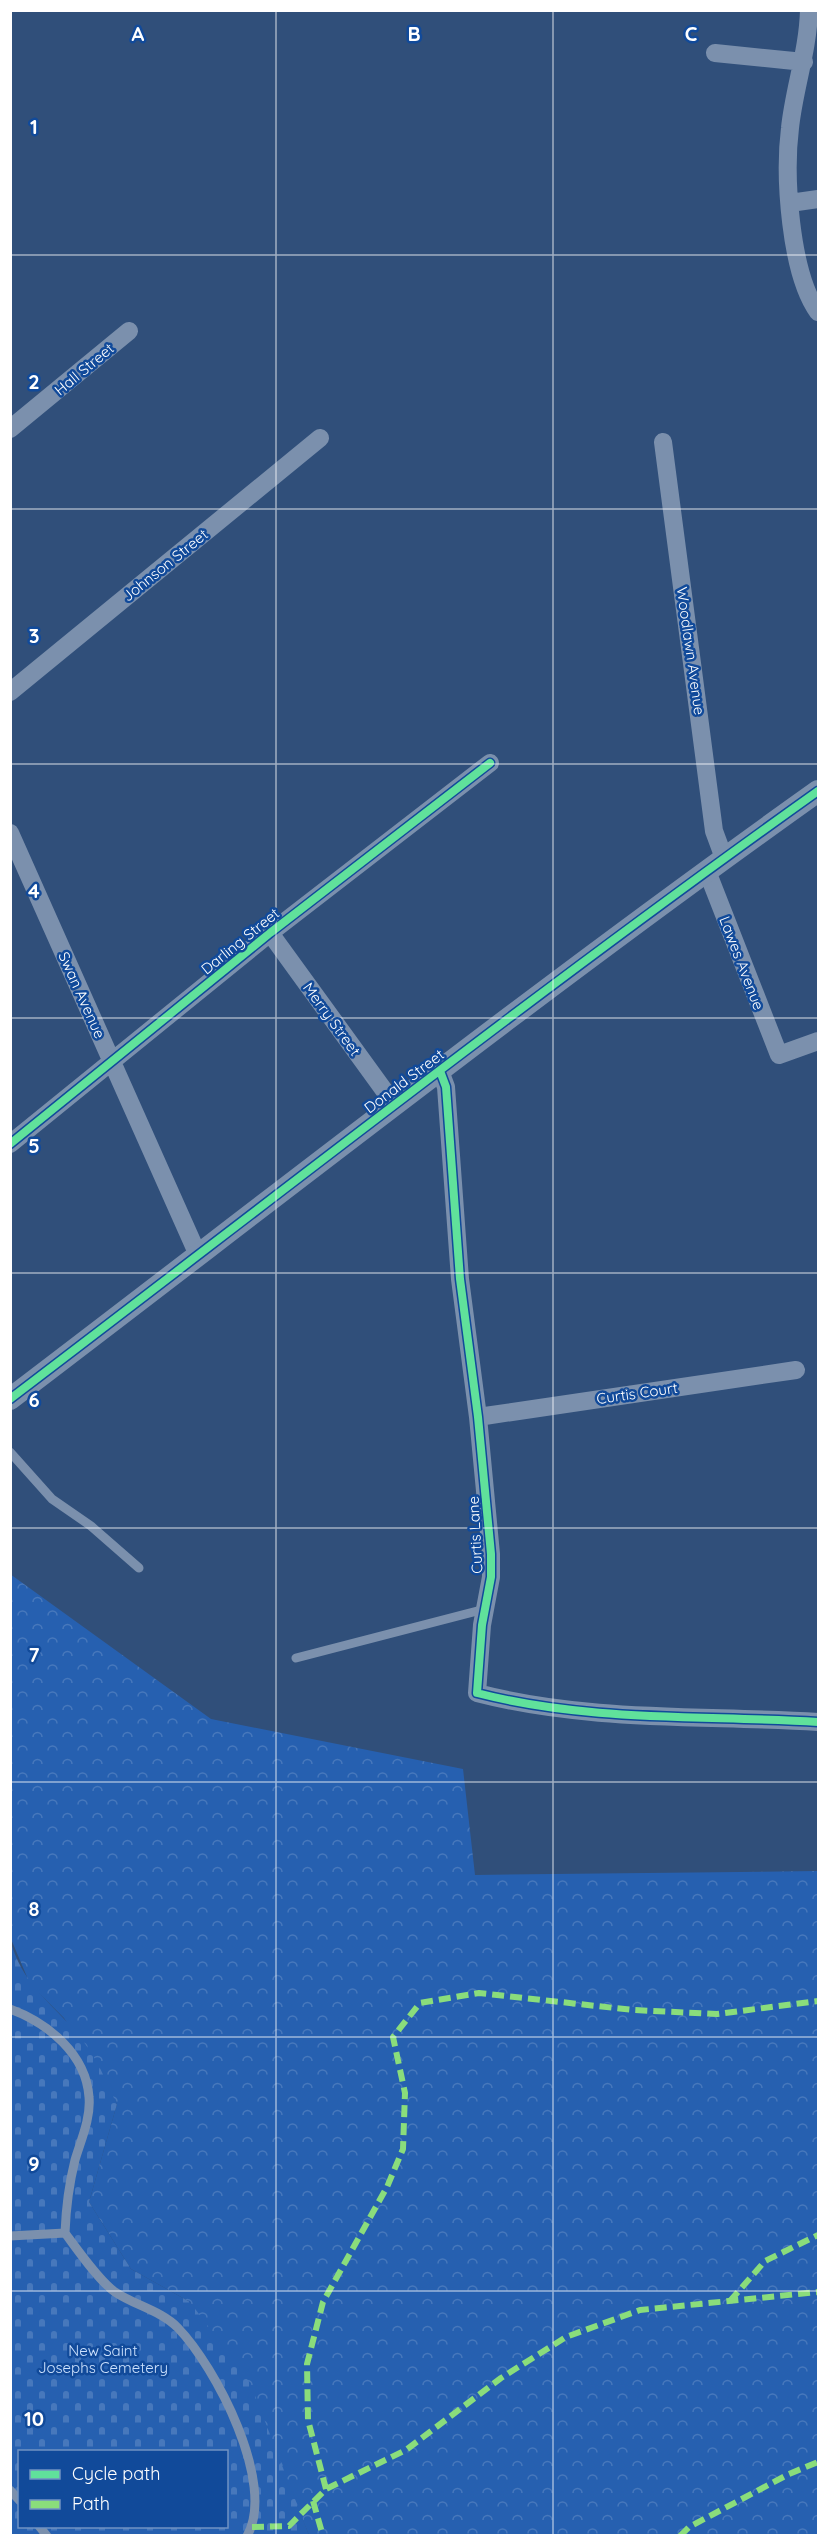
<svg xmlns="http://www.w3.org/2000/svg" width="829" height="2546" font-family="Quicksand,sans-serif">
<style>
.forest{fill:url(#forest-crowns)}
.cemetery{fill:url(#cemetery-stones);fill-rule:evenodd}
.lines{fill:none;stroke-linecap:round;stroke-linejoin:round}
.service{stroke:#7b90ad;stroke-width:9}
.minor{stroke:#7b90ad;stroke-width:18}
.tertiary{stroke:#7b90ad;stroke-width:22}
.quiet{stroke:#8add7b;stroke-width:6;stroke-dasharray:12 6;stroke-linecap:butt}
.cycleway-casing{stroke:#114a9a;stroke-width:11}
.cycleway{stroke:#60e19b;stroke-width:8}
.grid{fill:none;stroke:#fff;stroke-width:1.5;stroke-opacity:0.55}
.labels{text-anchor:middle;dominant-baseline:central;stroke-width:5;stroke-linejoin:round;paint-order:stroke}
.street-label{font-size:15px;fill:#fff;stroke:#114a9a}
.park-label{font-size:15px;fill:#cde2fe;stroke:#114a9a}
.grid-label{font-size:20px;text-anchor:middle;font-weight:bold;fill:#fff;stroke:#114a9a;stroke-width:5;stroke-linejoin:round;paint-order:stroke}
</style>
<defs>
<pattern id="forest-crowns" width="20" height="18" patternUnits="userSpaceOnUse" patternTransform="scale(1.5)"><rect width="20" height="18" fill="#2660b0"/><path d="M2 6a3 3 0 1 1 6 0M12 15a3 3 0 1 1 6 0" fill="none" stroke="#4778bc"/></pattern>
<pattern id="cemetery-stones" width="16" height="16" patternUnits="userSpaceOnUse" patternTransform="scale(1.5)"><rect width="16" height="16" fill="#2660b0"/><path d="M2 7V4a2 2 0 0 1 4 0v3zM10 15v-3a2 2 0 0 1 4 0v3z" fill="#4778bc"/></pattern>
</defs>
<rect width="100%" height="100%" fill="#304f7a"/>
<path class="forest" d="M10,1574L211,1719L463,1769L475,1875L818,1871V2535H309L291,2492L190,2302L131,2269L89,2202L117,2104L64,2018L30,1984L11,1939Z"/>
<path class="cemetery" d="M10,1939C23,1991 63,2009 90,2051C101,2067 108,2087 117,2104L89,2202L131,2269L190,2302L250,2383L309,2535H11ZM20,2452H226V2526H20Z"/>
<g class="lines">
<path class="service" d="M10,1452L52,1499L91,1526L139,1568
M296,1658L485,1609
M10,2009C48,2023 86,2054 89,2097C91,2118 81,2140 75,2160C69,2184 66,2207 65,2233L10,2236
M65,2233C77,2249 99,2281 115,2292C134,2305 162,2311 178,2328C215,2366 277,2484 247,2536
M10,2490L20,2501
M39,2526L47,2536"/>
<path class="minor" d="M809,10C808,51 794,89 790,128C784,176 790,273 818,312
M715,53L804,62
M790,203L818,199
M10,429L129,331
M663,442L714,831L724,858
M10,692L320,438
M10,833L198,1255
M707,871L779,1055L818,1041
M270,933L394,1104
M440,1071L446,1087L460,1279L478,1417L491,1554V1577L482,1625L477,1693C589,1722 704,1715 818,1722
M10,1144L270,933L490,763
M478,1417L796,1370"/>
<path class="tertiary" d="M10,1399C278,1195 544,986 818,791"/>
<path class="quiet" d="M730,2301L765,2261L818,2235
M326,2489L308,2420L307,2364L323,2302L387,2187L403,2149L405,2093L393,2037L420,2003L479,1993L633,2010L717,2014L818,2001
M313,2501L323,2536
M252,2527L289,2526L326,2489L406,2450L501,2378L566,2337L640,2310L818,2292
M680,2536L689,2527L789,2474L818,2462"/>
<g class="cycleway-casing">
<path id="cycleway" d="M440,1071L446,1087L460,1279L478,1417L491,1554V1577L482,1625L477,1693C589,1722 704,1715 818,1722
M10,1144L270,933L490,763
M10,1399C278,1195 544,986 818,791"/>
</g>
<use href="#cycleway" class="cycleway"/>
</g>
<path class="grid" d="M276,10V2536M553,10V2536M10,255H818M10,509H818M10,764H818M10,1018H818M10,1273H818M10,1528H818M10,1782H818M10,2037H818M10,2291H818"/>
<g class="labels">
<g class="street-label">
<text transform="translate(84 369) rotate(-40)">Hall Street</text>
<text transform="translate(165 565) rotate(-39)">Johnson Street</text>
<text transform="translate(691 651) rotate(82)">Woodlawn Avenue</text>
<text transform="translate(240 941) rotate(-39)">Darling Street</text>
<text transform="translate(742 963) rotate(69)">Lawes Avenue</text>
<text transform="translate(82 995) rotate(66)">Swan Avenue</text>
<text transform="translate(332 1019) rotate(54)">Merry Street</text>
<text transform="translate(404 1081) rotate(-37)">Donald Street</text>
<text transform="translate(637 1393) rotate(-8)">Curtis Court</text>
<text transform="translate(475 1535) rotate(-93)">Curtis Lane</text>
</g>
<g class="park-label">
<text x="103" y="2350">New Saint<tspan x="103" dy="17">Josephs Cemetery</tspan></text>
</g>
</g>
<g class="grid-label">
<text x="138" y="41">A</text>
<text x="414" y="41">B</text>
<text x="691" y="41">C</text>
<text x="34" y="134">1</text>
<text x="34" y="389">2</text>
<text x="34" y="643">3</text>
<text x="34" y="898">4</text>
<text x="34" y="1153">5</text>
<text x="34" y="1407">6</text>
<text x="34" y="1662">7</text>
<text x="34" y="1916">8</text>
<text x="34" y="2171">9</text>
<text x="34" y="2426">10</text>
</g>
<rect width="829" height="2546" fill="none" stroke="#ffffff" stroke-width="24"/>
<rect x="18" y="2450" width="210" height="78" fill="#114a9a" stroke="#7092c2" stroke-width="1.5"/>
<rect x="30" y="2470" width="30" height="9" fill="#60e19b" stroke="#7092c2" stroke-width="1.5"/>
<text x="72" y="2480" font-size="18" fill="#ffffff">Cycle path</text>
<rect x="30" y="2500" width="30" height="9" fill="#8add7b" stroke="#7092c2" stroke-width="1.5"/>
<text x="72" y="2510" font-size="18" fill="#ffffff">Path</text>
</svg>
